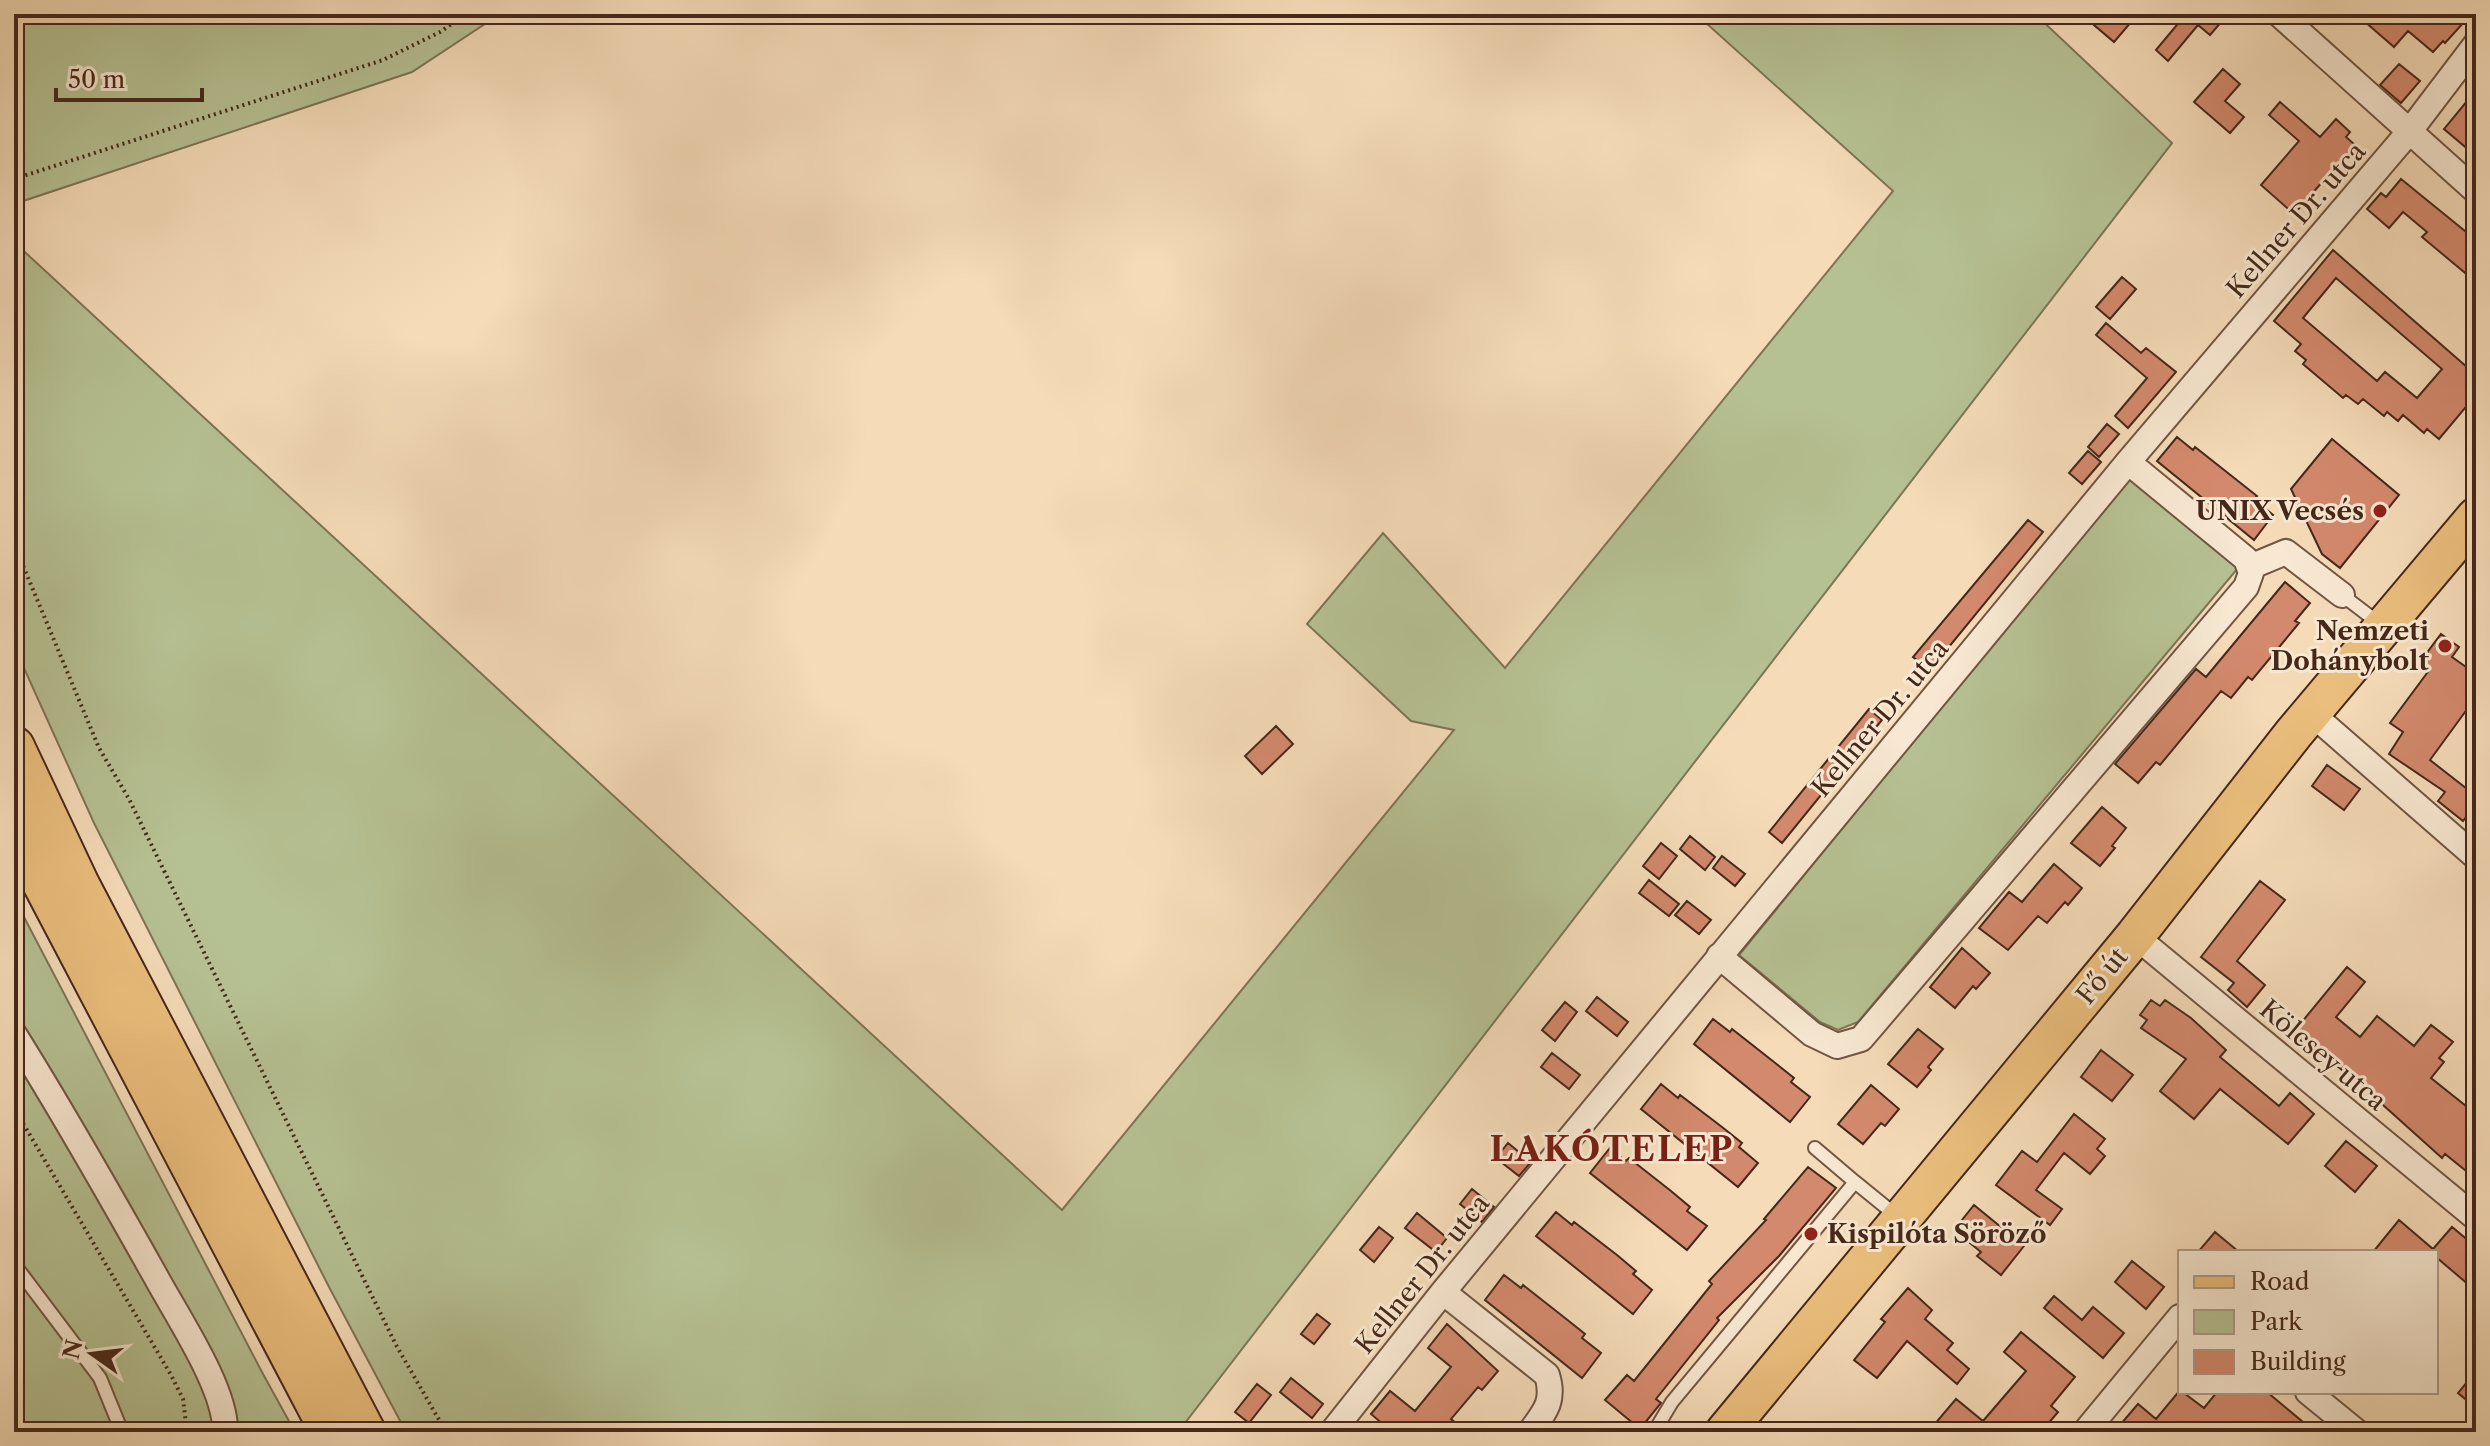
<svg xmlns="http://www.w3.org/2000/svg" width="2490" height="1446" font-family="'Libre Caslon Text',serif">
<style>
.green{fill:#b6c193;stroke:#7e7456;stroke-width:2}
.building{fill:#d3896d;stroke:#46281a;stroke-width:2;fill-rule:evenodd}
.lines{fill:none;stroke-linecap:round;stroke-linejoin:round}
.service-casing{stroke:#725542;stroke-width:16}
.minor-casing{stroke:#725542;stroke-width:28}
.primary-casing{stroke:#46281a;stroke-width:42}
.trunk-casing{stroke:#46281a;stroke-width:44}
.path{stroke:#46281a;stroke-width:4;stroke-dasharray:2 4;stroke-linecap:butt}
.service{stroke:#f8e8d1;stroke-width:12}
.minor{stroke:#f8e8d1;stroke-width:24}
.primary{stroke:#eabe7c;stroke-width:38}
.trunk{stroke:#eabe7c;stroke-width:40}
.poi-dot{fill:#8f2418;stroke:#f8e8d1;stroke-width:3}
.labels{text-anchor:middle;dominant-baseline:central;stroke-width:6;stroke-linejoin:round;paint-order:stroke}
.street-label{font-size:26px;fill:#46281a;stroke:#f8e8d1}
.poi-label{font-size:26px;font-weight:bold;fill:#46281a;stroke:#f8e8d1;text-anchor:end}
.district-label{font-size:34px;font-weight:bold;letter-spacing:2px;fill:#7a1f14;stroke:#f8e8d1}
</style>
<rect width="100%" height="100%" fill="#f5dbb8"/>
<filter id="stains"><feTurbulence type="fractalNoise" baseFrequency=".0025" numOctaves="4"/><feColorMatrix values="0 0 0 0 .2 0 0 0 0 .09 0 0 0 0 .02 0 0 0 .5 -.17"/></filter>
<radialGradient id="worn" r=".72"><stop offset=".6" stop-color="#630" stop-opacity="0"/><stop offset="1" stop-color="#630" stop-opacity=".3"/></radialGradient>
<path class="green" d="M14,14H500L412,72L14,204Z
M1696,14H2035L2172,143L1178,1432H406L329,1287L94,823L14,646V242L1062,1210L1454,730L1411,721L1307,624L1383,533L1505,668L1893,191Z
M2132,474L2233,557L2238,568L1858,1022L1838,1030L1820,1022L1739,955Z
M14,898L263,1374L295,1432H14Z"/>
<path class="building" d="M2103,14H2138L2114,42L2094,25Z
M2186,14H2228L2210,35L2198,25L2168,61L2156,50Z
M2356,14H2454L2464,22L2445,43L2443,41L2433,52L2408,31L2394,47Z
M2399,64L2420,81L2401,103L2380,85Z
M2223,69L2240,84L2225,101L2244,117L2230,133L2194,102Z
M2476,90V156L2444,129Z
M2280,102L2320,137L2336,119L2350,132L2346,137L2355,145L2294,214L2261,185L2299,141L2269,115Z
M2401,179L2476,240V282L2422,237L2427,232L2403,212L2389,228L2367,209L2381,193L2386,197Z
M2333,250L2476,375V395L2439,439L2427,429L2424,433L2403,415L2398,421L2387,412L2384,416L2363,399L2358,404L2346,395L2343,398L2303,364L2306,360L2295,351L2301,344L2274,321ZM2336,278L2442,369L2417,398L2385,372L2377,381L2303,318Z
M2122,277L2136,289L2110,319L2096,307Z
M2106,323L2141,353L2146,348L2176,372L2128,428L2115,416L2147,378L2096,335Z
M2107,424L2119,434L2099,457L2088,447Z
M2177,437L2193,450L2195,447L2257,496L2254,499L2273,515L2254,540L2157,461Z
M2332,439L2399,495L2340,568L2322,554L2291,489Z
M2088,451L2101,462L2082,484L2069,473Z
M2028,520L2043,532L1930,670L1913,657Z
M2285,582L2310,603L2295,621L2299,623L2252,680L2248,677L2231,698L2221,691L2160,765L2156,762L2138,783L2115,764L2196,669L2206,677Z
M2441,634L2459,647L2452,657L2476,674V697L2430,760L2476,796V804L2463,821L2438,801L2445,792L2389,754L2403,732L2390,723L2430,669L2420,662Z
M1869,709L1882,720L1782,843L1769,832Z
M1276,726L1293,744L1262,774L1245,756Z
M2327,765L2360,789L2344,810L2312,786Z
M2102,807L2126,828L2112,846L2115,848L2100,866L2071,843Z
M1690,836L1715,857L1705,870L1680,849Z
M1661,843L1677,856L1659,879L1643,866Z
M1722,856L1745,874L1735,886L1713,868Z
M2054,864L2082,888L2068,905L2065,902L2047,923L2038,916L2008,950L1979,928L2009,892L2022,902Z
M1649,880L1679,904L1669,916L1639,893Z
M2260,881L2285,900L2237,961L2265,985L2247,1007L2228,990L2234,983L2201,957Z
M1687,901L1711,920L1699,934L1675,915Z
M1962,948L1990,973L1976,989L1973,986L1955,1008L1930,987Z
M2347,967L2365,982L2336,1017L2360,1037L2377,1016L2414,1046L2431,1025L2453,1042L2439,1058L2444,1062L2431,1078L2476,1114V1179L2445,1154L2442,1158L2373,1096L2318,1050L2316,1053L2292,1034Z
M1597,997L1628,1022L1617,1036L1586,1011Z
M2151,1000L2160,1006L2165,1000L2191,1018L2226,1050L2220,1057L2279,1106L2290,1093L2314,1114L2288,1144L2220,1089L2194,1119L2160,1091L2186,1059L2141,1028L2147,1020L2140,1015Z
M1565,1002L1577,1012L1555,1041L1542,1030Z
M1713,1019L1730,1032L1732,1029L1774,1062L1794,1078L1791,1082L1810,1097L1790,1122L1694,1044Z
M1918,1029L1943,1049L1928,1067L1931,1070L1917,1087L1888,1064Z
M2101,1050L2133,1075L2112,1101L2081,1077Z
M1552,1053L1580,1075L1569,1089L1541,1067Z
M1661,1084L1678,1098L1680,1095L1722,1127L1742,1143L1739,1147L1758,1163L1738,1187L1641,1109Z
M1871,1085L1899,1109L1885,1126L1881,1123L1863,1144L1838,1124Z
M2074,1114L2105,1139L2097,1149L2105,1156L2090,1174L2064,1153L2036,1190L2062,1209L2050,1225L1996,1185L2022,1151L2037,1162Z
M2346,1141L2377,1166L2355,1192L2325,1166Z
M1508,1143L1531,1162L1519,1176L1496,1158Z
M1610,1148L1626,1161L1629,1158L1671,1191L1690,1207L1687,1211L1707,1226L1687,1250L1590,1173Z
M1808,1167L1836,1188L1779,1256L1717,1318L1719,1320L1656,1399L1661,1403L1640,1429L1605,1400L1627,1375L1634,1381L1712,1284L1709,1281L1766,1220L1764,1219Z
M1472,1189L1494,1207L1482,1222L1460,1204Z
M1974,1205L2024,1246L2001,1275L1977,1256L1981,1252L1954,1230Z
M1556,1212L1572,1225L1574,1222L1617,1255L1636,1271L1633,1274L1652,1290L1633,1314L1536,1236Z
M1417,1213L1447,1238L1436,1252L1405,1228Z
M2399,1220L2433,1249L2452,1227L2476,1247V1291L2436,1257V1252H2373Z
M1379,1227L1393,1238L1374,1262L1360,1250Z
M2215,1232L2239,1252H2198Z
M2132,1261L2164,1287L2146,1309L2115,1282Z
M1504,1275L1521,1288L1523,1285L1565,1318L1585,1334L1582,1338L1601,1353L1582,1378L1485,1300Z
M1908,1288L1932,1310L1925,1319L1953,1343L1947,1350L1969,1369L1957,1384L1907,1341L1877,1378L1854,1360L1885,1322L1881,1319Z
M2054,1296L2082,1320L2093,1307L2124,1333L2103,1358L2044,1308Z
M1317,1314L1330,1324L1314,1344L1301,1334Z
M1447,1324L1498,1371L1482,1390L1478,1387L1451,1419L1467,1432H1392L1371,1414L1390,1391L1415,1411L1451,1367L1428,1348Z
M2021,1332L2075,1377L2051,1406L2058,1412L2041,1432H1928L1956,1399L1983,1421L2026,1371L2004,1352Z
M2476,1371V1408L2458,1393Z
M1291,1378L1323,1404L1312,1418L1280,1392Z
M1257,1384L1271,1395L1249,1423L1235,1412Z
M2180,1390L2204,1408L2217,1392H2267L2315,1432H2114L2138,1404L2156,1419Z"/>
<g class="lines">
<g class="service-casing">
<path id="service" d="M2342,595L2380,624
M1815,1148L1855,1182
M14,1264L100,1378L122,1432
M1654,1432L1672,1402L1855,1182L1898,1217"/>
</g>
<g class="minor-casing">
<path id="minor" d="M2279,14L2476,191
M2250,567L2286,552L2342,595
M2311,713L2476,857
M2135,936L2476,1218
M1719,956L1812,1034L1837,1046L1861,1039L2246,587L2251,573L2246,559L2128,462
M14,1034C64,1114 110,1195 156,1277C177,1316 227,1390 225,1432
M1443,1292L1547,1375C1555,1401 1545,1412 1530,1432
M2308,1392L2357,1432
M1332,1432L1443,1292L2128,462L2409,132L2476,44
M2085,1432L2180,1317"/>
</g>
<g class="primary-casing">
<path id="primary" d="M1725,1432L2135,936L2294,733L2476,517"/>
</g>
<g class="trunk-casing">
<path id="trunk" d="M14,747L79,885L365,1432
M14,828L331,1432"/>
</g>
<path class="path" d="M14,179L383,60L440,32L466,14
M14,544L99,748L129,799L396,1345L446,1432
M14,1108L171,1375L183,1399L187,1432"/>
<use href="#service" class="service"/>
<use href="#minor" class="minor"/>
<use href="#primary" class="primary"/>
<use href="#trunk" class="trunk"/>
</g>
<g class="poi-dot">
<circle cx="2380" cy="511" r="8"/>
<circle cx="2445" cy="646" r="8"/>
<circle cx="1811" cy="1234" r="8"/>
</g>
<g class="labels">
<g class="street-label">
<text transform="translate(2296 220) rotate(-49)">Kellner Dr. utca</text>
<text transform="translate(1880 718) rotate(-50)">Kellner Dr. utca</text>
<text transform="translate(2102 976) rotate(-51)">Fő út</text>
<text transform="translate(2323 1055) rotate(40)">Kölcsey utca</text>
<text transform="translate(1422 1274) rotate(-51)">Kellner Dr. utca</text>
</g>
<g class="poi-label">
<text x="2364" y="511">UNIX Vecsés</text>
<text x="2429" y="631">Nemzeti<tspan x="2429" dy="30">Dohánybolt</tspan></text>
<text x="1827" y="1234" text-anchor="start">Kispilóta Söröző</text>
</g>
<g class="district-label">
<text x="1612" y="1149">LAKÓTELEP</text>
</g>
</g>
<rect width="2490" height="1446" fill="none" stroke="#f5dbb8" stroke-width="48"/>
<rect x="16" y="16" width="2458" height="1414" fill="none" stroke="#46281a" stroke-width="4"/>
<rect x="24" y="24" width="2442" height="1398" fill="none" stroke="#46281a" stroke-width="2"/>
<rect x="2178" y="1250" width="260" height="144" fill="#f8e8d1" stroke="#b19b88" stroke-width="2"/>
<rect x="2194" y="1276" width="40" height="12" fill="#eabe7c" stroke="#b19b88" stroke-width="2"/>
<text x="2250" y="1290" font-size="24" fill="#46281a">Road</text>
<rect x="2194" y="1310" width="40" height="24" fill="#b6c193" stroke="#b19b88" stroke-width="2"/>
<text x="2250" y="1330" font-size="24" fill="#46281a">Park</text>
<rect x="2194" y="1350" width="40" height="24" fill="#d3896d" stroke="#b19b88" stroke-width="2"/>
<text x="2250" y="1370" font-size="24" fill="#46281a">Building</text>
<g transform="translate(92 1354) rotate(284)" stroke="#f8e8d1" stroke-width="6" paint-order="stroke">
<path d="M0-6L14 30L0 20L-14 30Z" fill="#46281a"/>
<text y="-12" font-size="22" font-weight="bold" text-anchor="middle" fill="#46281a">N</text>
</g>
<path d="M56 88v12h146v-12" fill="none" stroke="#46281a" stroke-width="4"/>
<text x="68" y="88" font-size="24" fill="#46281a" stroke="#f8e8d1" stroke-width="6" paint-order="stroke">50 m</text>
<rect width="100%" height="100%" filter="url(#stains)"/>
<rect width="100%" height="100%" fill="url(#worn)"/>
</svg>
